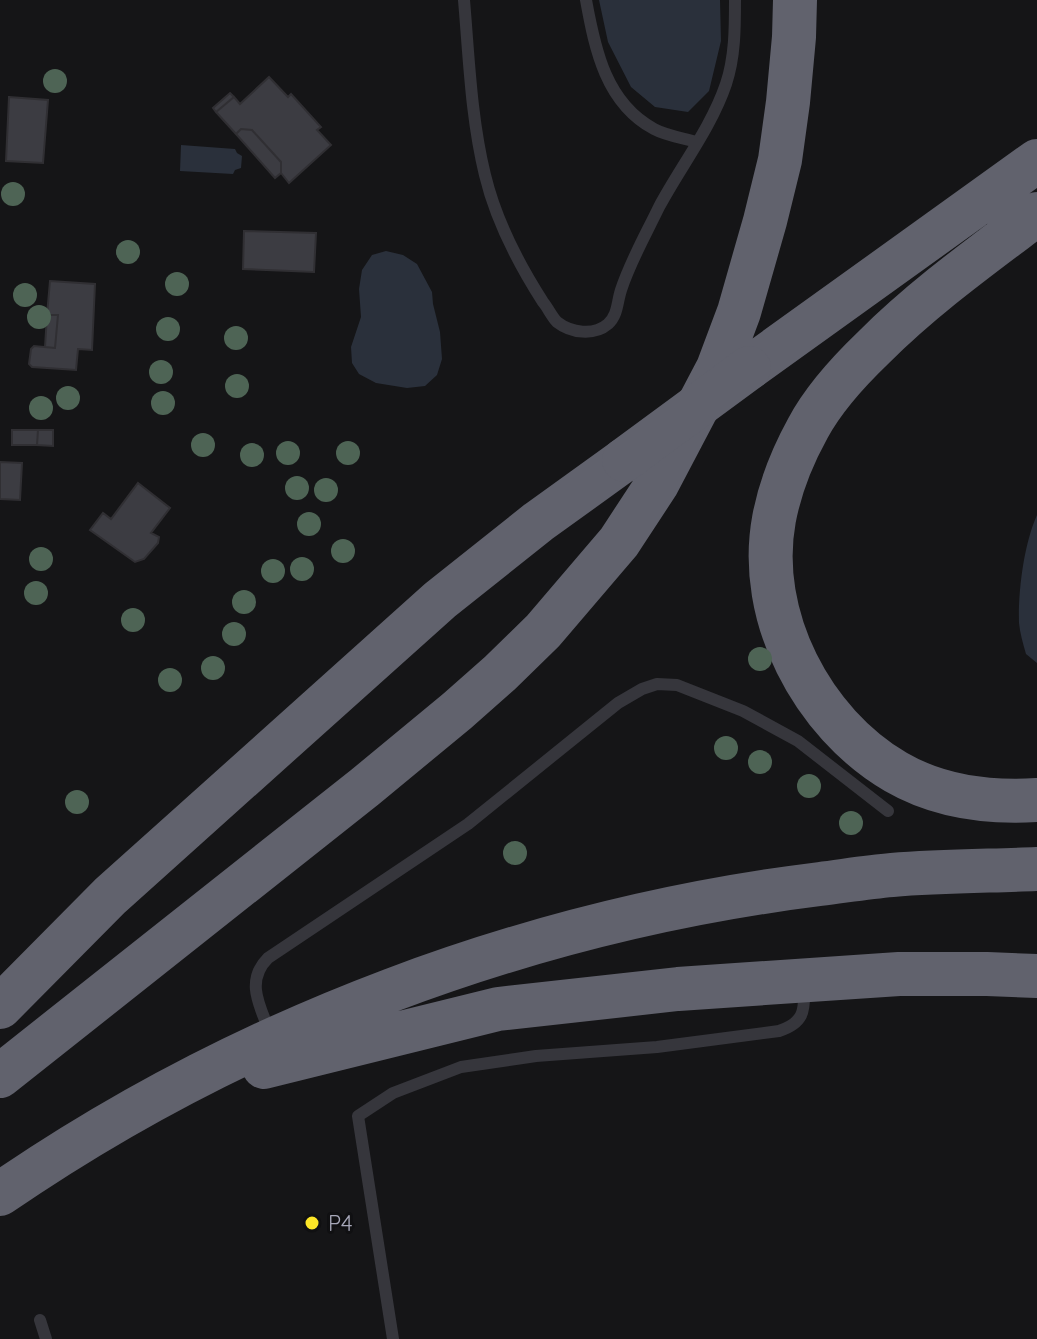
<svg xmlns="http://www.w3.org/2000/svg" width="1037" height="1339" font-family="Quicksand,sans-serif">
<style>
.water{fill:#2a303b}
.building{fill:#3c3c42;stroke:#302f33;stroke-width:2}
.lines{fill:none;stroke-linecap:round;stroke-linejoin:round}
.lane{stroke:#36363c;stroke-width:12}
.highway{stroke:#61626d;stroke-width:44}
.highway-bridge{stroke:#61626d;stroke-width:44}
.tree{fill:#4e6455}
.poi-dot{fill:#fce527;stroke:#101012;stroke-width:3}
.labels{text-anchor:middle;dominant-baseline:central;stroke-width:6;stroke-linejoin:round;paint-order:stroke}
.poi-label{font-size:22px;fill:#a6a7b8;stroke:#101012;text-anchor:start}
</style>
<rect width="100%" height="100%" fill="#151517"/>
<path class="water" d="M599,0H720L721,41L709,91L688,112L655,107L631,87L608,42Z
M181,145L235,149L237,153L242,156L241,168L235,170L233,174L180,171Z
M386,251L403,255L417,264L432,292L433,304L440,332L442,359L437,375L425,386L407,388L376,383L359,374L352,363L351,347L361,317L359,289L362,270L372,255Z
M1037,515V663L1026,654C1023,644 1020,633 1019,623C1018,591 1024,544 1037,515Z"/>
<path class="building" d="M269,77L288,97L291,94L321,127L317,130L331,145L289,183L281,173V162L252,130L241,129L236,134L216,112L234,97L240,104Z
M230,93L234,97L216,112L213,108Z
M9,97L48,100L43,163L6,161Z
M241,129L252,130L281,162V173L275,178L236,134Z
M244,231L316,233L314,272L243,269Z
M50,281L95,284L92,350L78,349L76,370L32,367L29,364L31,349L34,346L55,348L58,315H47Z
M47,315H58L55,348L45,347Z
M12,430H38L37,445H12Z
M38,430H53V446L37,445Z
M0,462L22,463L20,500L0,499Z
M138,483L170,508L151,533L159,537L158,543L144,559L135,562L90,530L103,513L111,519Z"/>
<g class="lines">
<path class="lane" d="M464,0C469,58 471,118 485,175C496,221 518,263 543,302C548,308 552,317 557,322C571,333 594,336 608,324C618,315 617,302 621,290C630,262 646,234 659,207C681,166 711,128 726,84C735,57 735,28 735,0
M586,0C595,50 606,103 654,129C667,136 683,138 697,142
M271,1035C261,1008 244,982 268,958L468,824L618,703L642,689L657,684L677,685L743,711L798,741L888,811
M40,1320L46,1339
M393,1339L358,1116L393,1093L461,1067L536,1056L657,1047L779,1031C803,1023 805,1012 804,988"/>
<path class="highway" d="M1037,214C980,257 923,298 873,348C848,372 824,398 808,428C792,457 780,487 774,519C756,616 812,723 896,772C939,797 989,803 1037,800
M749,368L1037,161
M0,1007L110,896L440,600L538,522L624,460
M264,1067L498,1009L678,989L899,974H987L1037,976
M0,1076L365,787L457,711L500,673L543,631L619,542L657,484L718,368L739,312L765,221L780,160L788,102L794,37L795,0
M0,1194C241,1028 529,920 820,884C844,881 868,877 892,875C940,871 989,871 1037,869"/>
<path class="highway-bridge" d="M624,460L749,368"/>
</g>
<g class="tree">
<circle cx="55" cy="81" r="12"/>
<circle cx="13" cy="194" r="12"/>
<circle cx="128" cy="252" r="12"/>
<circle cx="177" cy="284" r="12"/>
<circle cx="25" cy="295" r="12"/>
<circle cx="39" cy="317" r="12"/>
<circle cx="168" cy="329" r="12"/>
<circle cx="236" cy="338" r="12"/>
<circle cx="161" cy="372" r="12"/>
<circle cx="237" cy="386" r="12"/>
<circle cx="68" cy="398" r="12"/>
<circle cx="163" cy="403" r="12"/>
<circle cx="41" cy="408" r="12"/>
<circle cx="203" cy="445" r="12"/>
<circle cx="288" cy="453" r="12"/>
<circle cx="348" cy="453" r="12"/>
<circle cx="252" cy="455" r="12"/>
<circle cx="297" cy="488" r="12"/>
<circle cx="326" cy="490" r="12"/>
<circle cx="309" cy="524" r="12"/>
<circle cx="343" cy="551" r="12"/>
<circle cx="41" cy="559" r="12"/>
<circle cx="302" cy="569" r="12"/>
<circle cx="273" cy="571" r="12"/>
<circle cx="36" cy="593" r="12"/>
<circle cx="244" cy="602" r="12"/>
<circle cx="133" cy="620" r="12"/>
<circle cx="234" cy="634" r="12"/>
<circle cx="760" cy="659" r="12"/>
<circle cx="213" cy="668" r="12"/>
<circle cx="170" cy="680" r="12"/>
<circle cx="726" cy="748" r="12"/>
<circle cx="760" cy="762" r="12"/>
<circle cx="809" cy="786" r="12"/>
<circle cx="77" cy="802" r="12"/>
<circle cx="851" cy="823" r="12"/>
<circle cx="515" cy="853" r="12"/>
</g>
<circle class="poi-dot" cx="312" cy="1223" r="8"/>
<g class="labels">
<g class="poi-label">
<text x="328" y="1223">P4</text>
</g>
</g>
</svg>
